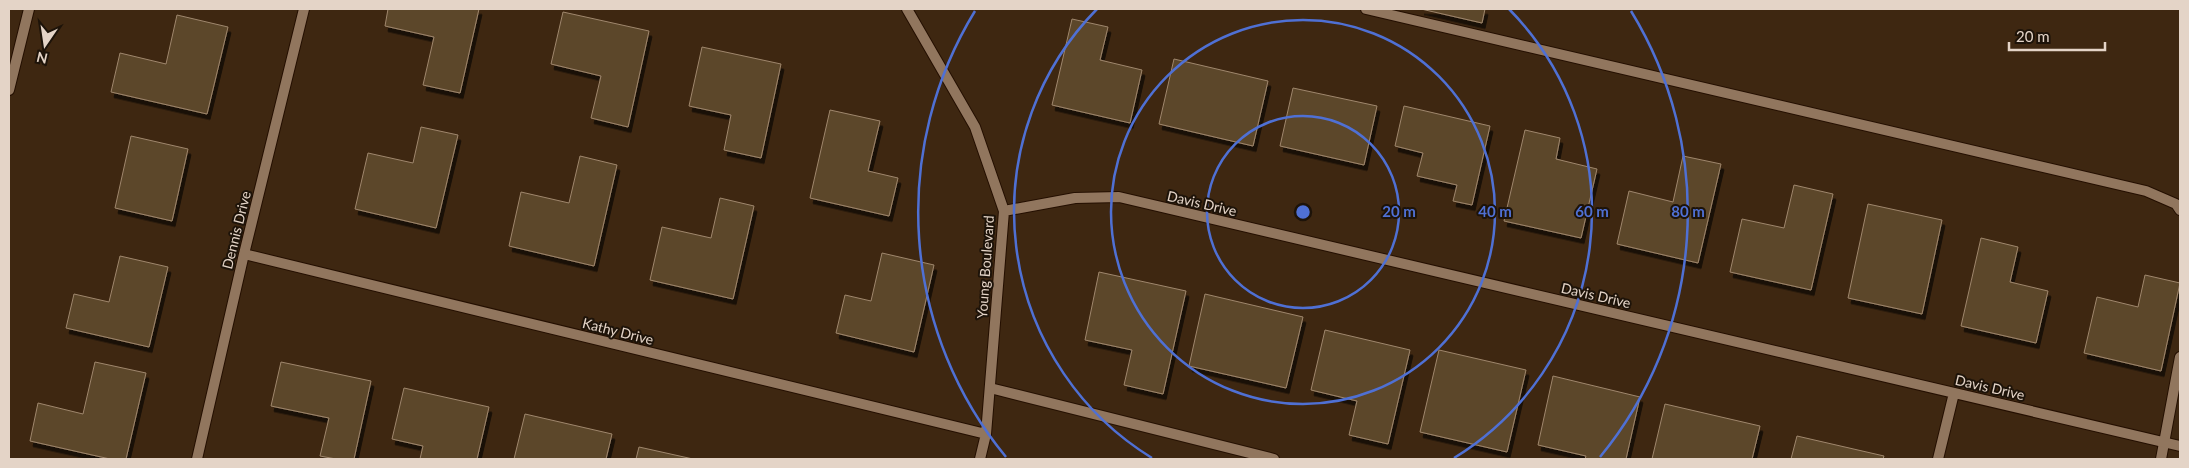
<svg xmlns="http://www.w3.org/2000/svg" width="2189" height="468" font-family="Lato,sans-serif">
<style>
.building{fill:#5c462c;stroke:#9f876c;filter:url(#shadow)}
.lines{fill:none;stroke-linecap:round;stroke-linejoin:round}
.lane-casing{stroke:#240f00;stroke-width:12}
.street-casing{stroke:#240f00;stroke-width:12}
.lane{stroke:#91765e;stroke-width:10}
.street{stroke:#91765e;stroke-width:10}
.ring{fill:none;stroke:#4f70d4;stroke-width:2.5}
.labels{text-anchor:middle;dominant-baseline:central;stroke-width:4;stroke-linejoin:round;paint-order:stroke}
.street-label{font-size:14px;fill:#e4d4c7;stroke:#1d1309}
.centre{fill:#4f70d4;stroke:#1d1309;stroke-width:2.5}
.ring-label{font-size:15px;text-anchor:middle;font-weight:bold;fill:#4f70d4;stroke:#1d1309;stroke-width:4;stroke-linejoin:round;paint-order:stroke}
</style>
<defs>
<filter id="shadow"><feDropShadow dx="3" dy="5.5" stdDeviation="0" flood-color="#0009"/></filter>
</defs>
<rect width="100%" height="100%" fill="#3e2711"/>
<path class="building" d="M388,9H479L460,93L423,85L434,37L385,26Z
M1421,9H1485L1482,23Z
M563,12L649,31L628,127L591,118L601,76L551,64Z
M177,15L228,27L207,114L111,92L120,53L166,64Z
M1072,19L1108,27L1100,60L1142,70L1130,123L1052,105Z
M702,47L781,64L761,158L724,150L731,115L689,106Z
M1174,59L1268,81L1253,146L1159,124Z
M1293,88L1377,106L1364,165L1280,146Z
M1404,106L1490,126L1472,205L1453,201L1457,185L1417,176L1423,153L1395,146Z
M830,110L880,121L868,171L898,178L889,216L810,198Z
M421,127L458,135L436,228L355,209L368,153L413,163Z
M1525,130L1560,138L1556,159L1597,169L1581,238L1504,221Z
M131,136L188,149L172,221L115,208Z
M580,156L617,165L594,266L509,246L521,192L569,203Z
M1683,156L1721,164L1698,263L1617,244L1629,191L1673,202Z
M1794,185L1833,194L1811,290L1730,272L1742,219L1784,228Z
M720,198L754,206L733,299L650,280L662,227L711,238Z
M1868,204L1942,220L1922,314L1848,298Z
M1981,238L2018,247L2010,282L2048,291L2036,343L1961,326Z
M882,253L934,265L914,352L836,333L845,295L871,301Z
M120,256L168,267L149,347L66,328L74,294L109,302Z
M1099,272L1186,291L1163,394L1124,385L1132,350L1085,340Z
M2145,275L2180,283L2161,371L2084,353L2097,297L2138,307Z
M1205,294L1303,317L1286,388L1189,366Z
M1325,330L1410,350L1388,444L1349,435L1357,401L1311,390Z
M1439,350L1526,370L1507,452L1420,432Z
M95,362L146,373L126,459H110L30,441L38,403L83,414Z
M281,362L371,381L354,459H336L320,456L329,418L271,406Z
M1553,376L1640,397L1626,459H1585L1586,456L1538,445Z
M404,388L489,407L477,459H420L423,446L392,439Z
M1665,404L1760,426L1752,459H1652Z
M525,414L612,434L606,459H514Z
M1797,436L1884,456L1883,459H1791Z
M639,447L693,459H636Z"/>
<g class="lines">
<g class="lane-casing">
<path id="lane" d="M1366,9L2146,191L2176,204L2180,210
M9,90L29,9
M990,388L1274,459
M2161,459L2180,357"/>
</g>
<g class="street-casing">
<path id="street" d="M907,9L975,127L1004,211L986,434L980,459
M1004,211L1075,198L1119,197L2180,446
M244,254L986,434
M197,459L244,254L304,9
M1938,459L1954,393"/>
</g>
<use href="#lane" class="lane"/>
<use href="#street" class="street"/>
</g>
<g class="ring">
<circle cx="1303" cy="212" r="96"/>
<circle cx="1303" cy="212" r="192"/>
<path d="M1152 458A289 289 0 0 1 1097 9M1509 9A289 289 0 0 1 1454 458"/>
<path d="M1006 457A385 385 0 0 1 975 11M1631 11A385 385 0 0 1 1600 457"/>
</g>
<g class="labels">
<g class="street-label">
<text transform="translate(1202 203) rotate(13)">Davis Drive</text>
<text transform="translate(236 230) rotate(-76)">Dennis Drive</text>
<text transform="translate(985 267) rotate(-86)">Young Boulevard</text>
<text transform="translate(1596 295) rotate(13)">Davis Drive</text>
<text transform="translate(618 331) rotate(14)">Kathy Drive</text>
<text transform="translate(1990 387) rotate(13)">Davis Drive</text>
</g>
</g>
<circle cx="1303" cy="212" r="8" class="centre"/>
<g class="ring-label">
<text x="1399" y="217">20 m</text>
<text x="1495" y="217">40 m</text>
<text x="1592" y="217">60 m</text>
<text x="1688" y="217">80 m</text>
</g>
<rect width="2189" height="468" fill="none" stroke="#e4d4c7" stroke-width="20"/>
<g transform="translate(45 45) rotate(193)" stroke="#1d1309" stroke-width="4" paint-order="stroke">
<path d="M0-4L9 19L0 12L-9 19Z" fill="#e4d4c7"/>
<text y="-8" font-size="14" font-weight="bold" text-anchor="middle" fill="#e4d4c7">N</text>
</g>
<path d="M2009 42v8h96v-8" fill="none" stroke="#e4d4c7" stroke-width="2.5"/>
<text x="2016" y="42" font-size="15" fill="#e4d4c7" stroke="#1d1309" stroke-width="4" paint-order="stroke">20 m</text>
</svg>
